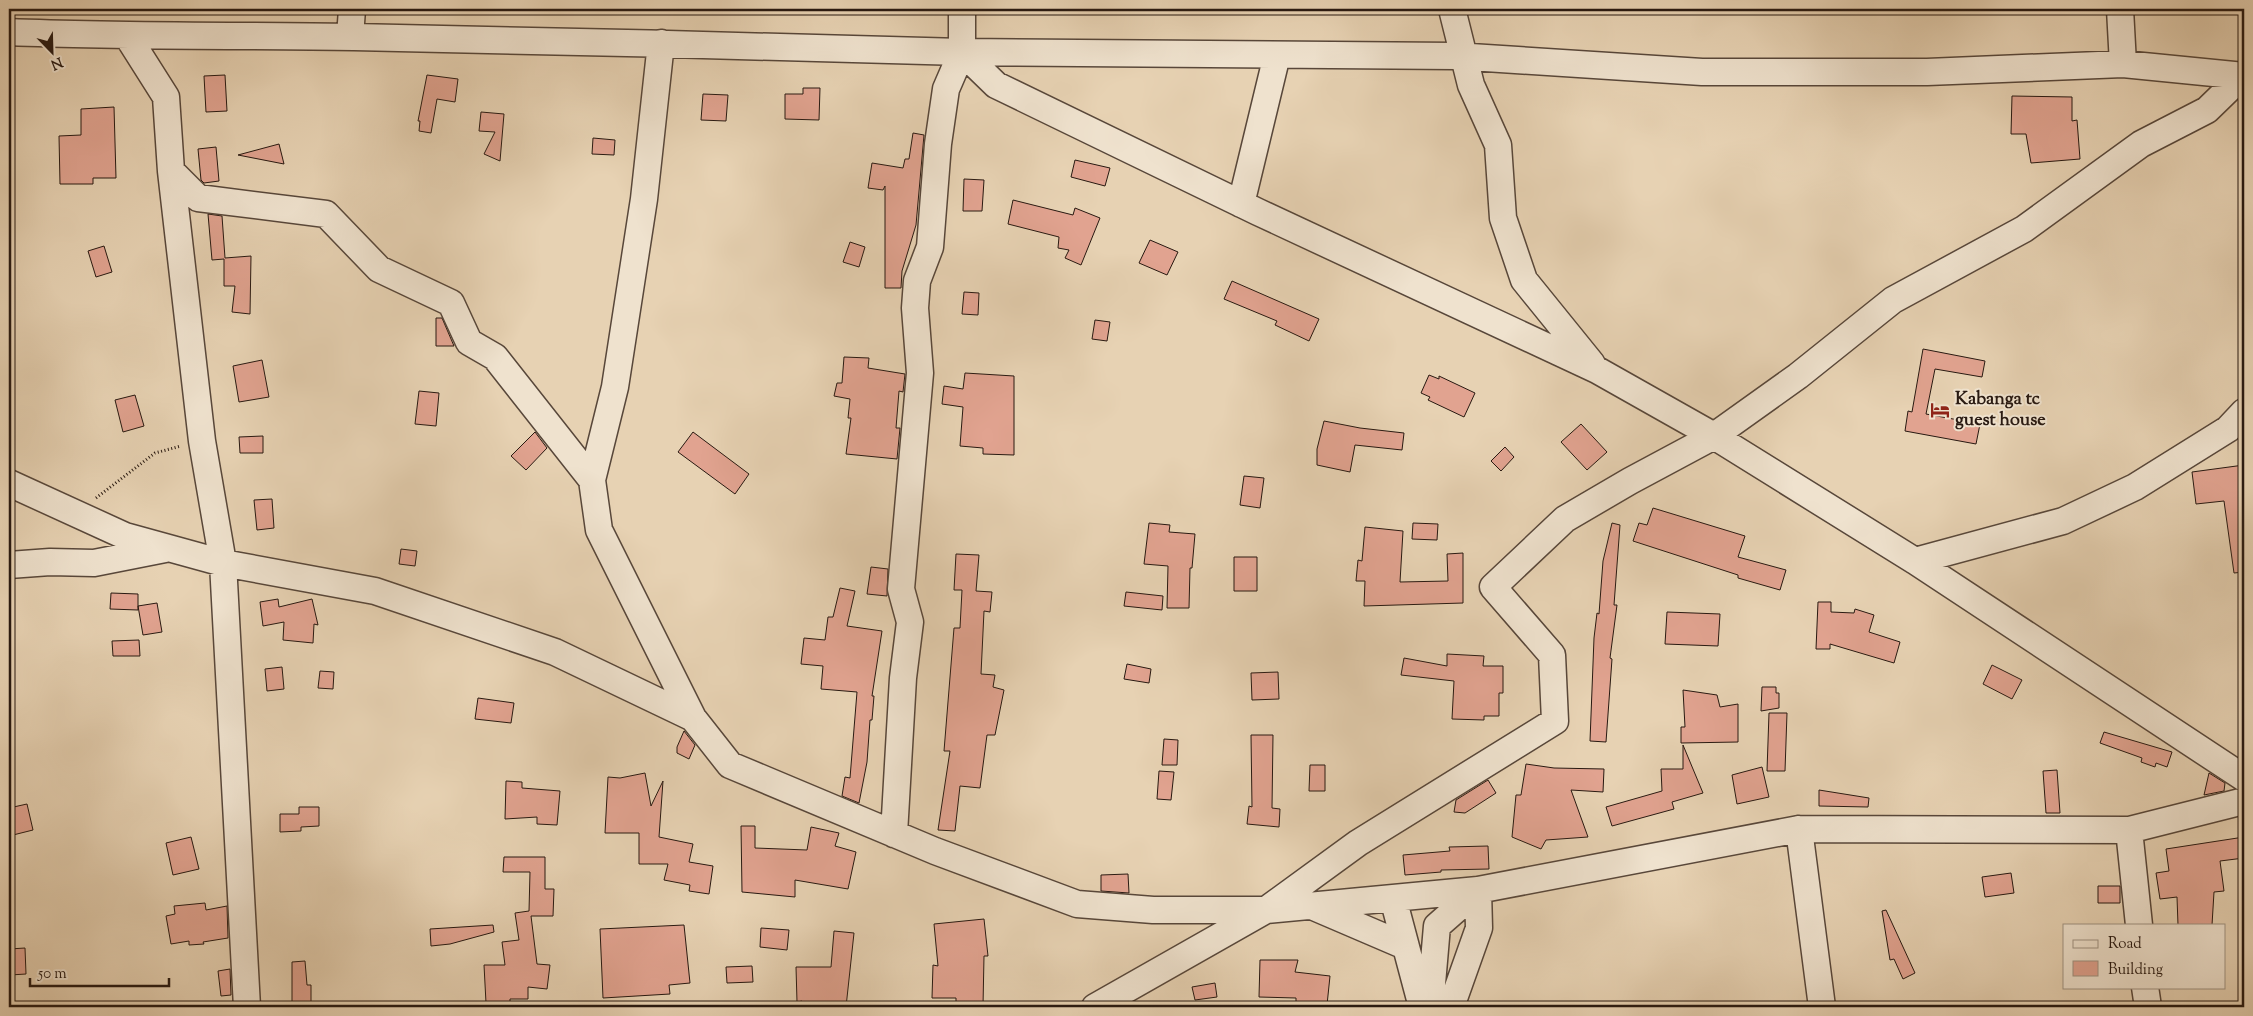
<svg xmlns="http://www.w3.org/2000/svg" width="2253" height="1016" font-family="'Sorts Mill Goudy',serif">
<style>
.building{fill:#e1a390;stroke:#281911}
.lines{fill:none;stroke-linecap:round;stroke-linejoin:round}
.minor-casing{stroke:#58473a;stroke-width:29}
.path{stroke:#281911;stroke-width:3;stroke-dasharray:1 2.5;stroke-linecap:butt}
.minor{stroke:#efe2ce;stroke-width:26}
.labels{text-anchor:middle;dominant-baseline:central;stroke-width:4;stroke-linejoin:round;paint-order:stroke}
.poi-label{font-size:18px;font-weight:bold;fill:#281911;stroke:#efe2ce;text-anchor:start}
</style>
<rect width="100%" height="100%" fill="#e7d2b3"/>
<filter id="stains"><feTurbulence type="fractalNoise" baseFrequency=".004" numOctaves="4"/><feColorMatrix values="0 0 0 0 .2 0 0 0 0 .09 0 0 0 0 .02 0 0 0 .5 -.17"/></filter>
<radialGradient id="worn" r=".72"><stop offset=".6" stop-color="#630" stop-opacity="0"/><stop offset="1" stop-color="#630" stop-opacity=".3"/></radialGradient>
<path class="building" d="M225,75L227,111L206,112L204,76Z
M427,75L458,79L455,102L437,99L431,133L419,131L420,121H418Z
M803,88H820L819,120L785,119V94H803Z
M703,94L728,95L726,121L701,120Z
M2012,96L2072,97V121L2077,120L2080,159L2031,163L2026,134H2011Z
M114,107L116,178H93V184H60L59,136L81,135V109Z
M481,112L504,114L500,161L484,154L495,132L479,131Z
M913,133L924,135L916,225L902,271L901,288H885V186L883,190L868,188L872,163L903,168L905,159H909Z
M593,138L615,140L614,155L592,154Z
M279,144L284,164L238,155Z
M216,147L219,181L204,183L201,180L198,149Z
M1075,160L1110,168L1105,186L1071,177Z
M964,179L984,180L982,211H963Z
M1013,200L1073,215L1075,208L1100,218L1081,265L1065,258L1069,250L1058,248L1059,237L1008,224Z
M208,214L222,216L225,258L251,256L250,314L232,312L235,286H224V259L212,260Z
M1150,240L1178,252L1167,275L1139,263Z
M850,242L865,247L859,267L843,262Z
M104,246L112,272L96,277L88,251Z
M1232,281L1319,319L1309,341L1275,325L1277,321L1224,299Z
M964,292L979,293L978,315L962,314Z
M436,318H442L454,346H436Z
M1095,320L1110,322L1107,341L1092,339Z
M1923,349L1985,361L1982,377L1935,369L1926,414L1980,424L1976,444L1905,431L1908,411L1912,412Z
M844,357L869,358L868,368L905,374L903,392L899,391L896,428H900L897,459L846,454L851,418H848L850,399L834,396L837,383H842Z
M262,360L269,397L239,402L233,366Z
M965,373L1014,376V455L983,454V448L960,446L963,407L942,404L944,386L963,389Z
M1429,375L1439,379V376L1475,393L1464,417L1428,400L1430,397L1421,393Z
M419,391L439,393L436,426L415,424Z
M135,395L144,426L123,432L115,400Z
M1324,421L1360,428L1404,433L1402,450L1355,445L1350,472L1317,465V449Z
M1581,424L1607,452L1587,470L1561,442Z
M535,432L547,448L526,470L511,456Z
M693,432L749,474L735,494L678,452Z
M263,436V453H240L239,437Z
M1505,447L1514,457L1501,471L1491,461Z
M2244,465V572L2234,573L2224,501L2196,504L2192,472Z
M1244,476L1264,478L1260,508L1240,505Z
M272,499L274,528L257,530L254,500Z
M1653,508L1745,536L1738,557L1786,570L1780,590L1738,578V575L1633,541L1639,523L1647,525Z
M1149,523L1170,525L1169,532L1195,534L1192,568H1190L1189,608H1167L1168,566L1144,564Z
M1413,523L1438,524L1437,540L1412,539Z
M1612,523L1620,525L1614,605H1617L1610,658L1612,659L1606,742L1590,741L1594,638L1597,613L1599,614L1603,561Z
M1365,527L1403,531L1400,582L1448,581L1447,554L1463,553V603L1364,606L1365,581H1356L1358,560L1362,561Z
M401,549L417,551L415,566L399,564Z
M956,554L979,555L976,591L992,592L990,612L984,611L981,674L995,675L993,687L1004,690L995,735H987L980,788L960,786L955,831L938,830L950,751H944L954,628H960L962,590H954Z
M1234,557H1257V591H1234Z
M871,567L888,569L887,596L867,594Z
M840,588L855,591L847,626L882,631L872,696H874L872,720H870L867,762L859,803L842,796L845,777L850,778L857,692L821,689L823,666L801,664L804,638L825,640L828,617H833Z
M1126,592L1163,596L1162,610L1124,606Z
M111,593L138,594V610L110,609Z
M278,599L279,607L312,599L318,625L314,624L313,643L283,640L284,622L263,626L260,602Z
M1818,602H1831V612L1854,613L1855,609L1874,615L1869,632L1900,642L1894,663L1830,644V649H1816Z
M157,603L162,632L143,635L138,606Z
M1667,612L1720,614L1718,646L1665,644Z
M139,640L140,656H113L112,641Z
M1447,654L1484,656L1483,666H1503V693H1499V716H1484V720L1452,719L1454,681L1401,675L1404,658L1447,666Z
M1127,664L1151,669L1149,683L1124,679Z
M1992,665L2022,680L2012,699L1983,684Z
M282,667L284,689L267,691L265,669Z
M320,671L334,672L333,689L318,688Z
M1278,672L1279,699L1252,700L1251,673Z
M1762,687H1776V693H1779V708L1761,711Z
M1683,690L1717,695L1720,707L1738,704V742L1681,743V727H1685Z
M478,698L514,703L511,723L475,719Z
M1769,713H1787L1785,771H1767Z
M684,731L695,745L689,759L677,753V747Z
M2104,732L2172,752L2167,767L2156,763L2155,767L2141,762L2142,758L2100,743Z
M1251,735H1273L1272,808L1280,809L1279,827L1247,824L1249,806L1252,807Z
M1164,739L1178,740L1177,765H1162Z
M1683,745L1703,793L1672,802L1674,809L1612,826L1606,807L1662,791L1661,769H1683Z
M1526,764L1554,768L1604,769L1603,792L1571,790L1588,837L1546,840L1541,849L1512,837L1516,795H1521Z
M1310,765H1325V791H1309Z
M1762,767L1769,797L1737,804L1732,775Z
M2057,770L2060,813H2046L2043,771Z
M1159,771L1174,772L1171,800L1157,799Z
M645,773L651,806L663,781L659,837L693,844L689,862L713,866L709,894L689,891L690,885L664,880L668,864H639V833H605L608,777L620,778Z
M2209,773L2225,783L2224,791L2204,795Z
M1488,780L1496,793L1465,813L1454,812L1456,800Z
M506,781L522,782V788L560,791L557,825L537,824V817L505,819Z
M1819,790L1869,798L1868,807L1819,806Z
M27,804L33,830L9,836V808Z
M299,807H319V826L301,827V831L280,832V814H299Z
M741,826H755V848L807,850L811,827L839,833L835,846L856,852L848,889L795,880V897L742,892Z
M191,837L199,869L173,875L166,843Z
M2244,837V858L2220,861L2224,891L2214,892L2212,925H2178L2177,897L2160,899L2156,873L2169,871L2166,849Z
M1488,846L1489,869L1441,870V872L1405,875L1403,855L1450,851L1449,847Z
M504,857H545V889H554L553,916H531L537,964L550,965L547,989L528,987V999H510V1003H486L484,965H505L502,942L519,940L515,913L529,911L530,872H503Z
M2011,873L2014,893L1985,897L1982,877Z
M1128,874L1129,893L1101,891V875Z
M2098,886H2120V903H2098Z
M205,903L206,910L227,906L228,938L203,942L204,944L189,945V941L171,944L166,916L175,914L174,906Z
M1886,910L1915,973L1903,979L1894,959L1890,960L1882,911Z
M984,919L988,956H984L983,1006L956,1005V998H932L933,965L938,966L934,924Z
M493,925L494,932L450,944L431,946L430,929Z
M684,925L690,983L669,985L670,994L603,998L600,929Z
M761,928L789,930L787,950L760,947Z
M834,931L854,933L846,1007H802V1001L797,1002L796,967H831Z
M25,948L26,974L10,975L9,949Z
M1260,960H1298L1295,972L1330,976L1327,1005L1296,1002V998L1259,997Z
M305,961L307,985H311V1007H292V962Z
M752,966L753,982L727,983L726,967Z
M230,969L231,995L221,996L218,971Z
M1215,983L1217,997L1195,1000L1192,987Z"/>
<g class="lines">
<g class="minor-casing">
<path id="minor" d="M1452,9L1471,85L1498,145L1503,218L1524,280L1592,364
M2120,9L2123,64
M9,32C124,37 239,35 354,37C557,41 759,46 962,52L996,85L1258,212L1597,370L1714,436L1915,561L2244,778
M128,37L166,97L171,171L202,441L223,563L247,1007
M350,37L352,9
M962,52L1455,56L1702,72H1927L2123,64L2244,76
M171,171L198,198L326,214L379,269L451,303L469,342L495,357L592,480L599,530L693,718
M1241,204L1277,55
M592,480L615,387L644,199L661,43
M9,483L125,536L223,563L375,591L555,652L693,718L730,765L935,851L1077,904L1153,910H1266L1478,890L1799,829L2129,830L2244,801
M1915,561L2063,521L2135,487L2228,429L2244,412
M9,565L50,562L94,563L165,549
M1799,829L1822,1007
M2129,830L2139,925
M894,834L903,678L910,622L901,589L920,373L915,308L917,281L930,247L938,144L946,89L962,52V9
M1393,898L1422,1007
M1314,907L1405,946
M2145,987L2148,1007
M1095,1007L1266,910L1358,843L1555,721L1552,655L1493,587L1565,519L1630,481L1714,436L1798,376L1893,300L2024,229L2141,144L2207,110L2242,76
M1430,1007L1437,926L1478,890
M1451,1007L1479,928L1478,890"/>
</g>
<path class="path" d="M96,498L155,453L181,446"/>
<use href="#minor" class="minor"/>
</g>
<defs>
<g id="hotel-bare" transform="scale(1.5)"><path d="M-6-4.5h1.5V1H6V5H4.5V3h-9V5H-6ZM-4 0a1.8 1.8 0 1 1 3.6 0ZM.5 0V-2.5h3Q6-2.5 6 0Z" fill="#8f2418" stroke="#efe2ce" stroke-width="2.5" paint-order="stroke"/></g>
</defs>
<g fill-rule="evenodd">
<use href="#hotel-bare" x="1940" y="410"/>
</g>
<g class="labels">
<g class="poi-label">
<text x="1955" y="400">Kabanga tc<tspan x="1955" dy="21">guest house</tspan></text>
</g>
</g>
<rect width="2253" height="1016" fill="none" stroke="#e7d2b3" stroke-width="30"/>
<rect x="10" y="10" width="2233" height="996" fill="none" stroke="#281911" stroke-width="2.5"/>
<rect x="15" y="15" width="2223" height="986" fill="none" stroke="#281911"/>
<rect x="2063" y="924" width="162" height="65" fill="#efe2ce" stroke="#9f9282"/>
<rect x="2073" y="940" width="25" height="8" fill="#efe2ce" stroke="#9f9282"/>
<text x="2108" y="948" font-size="15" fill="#281911">Road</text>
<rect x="2073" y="961" width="25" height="15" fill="#e1a390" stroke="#9f9282"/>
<text x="2108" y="974" font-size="15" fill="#281911">Building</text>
<g transform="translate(52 52) rotate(157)" stroke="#efe2ce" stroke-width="4" paint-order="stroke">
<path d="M0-4L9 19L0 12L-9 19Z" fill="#281911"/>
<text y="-8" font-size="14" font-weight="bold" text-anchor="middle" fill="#281911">N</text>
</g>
<path d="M30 978v8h139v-8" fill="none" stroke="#281911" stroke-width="2.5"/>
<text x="38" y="978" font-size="15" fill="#281911" stroke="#efe2ce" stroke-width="4" paint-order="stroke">50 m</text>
<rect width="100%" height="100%" filter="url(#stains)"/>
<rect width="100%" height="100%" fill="url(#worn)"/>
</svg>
